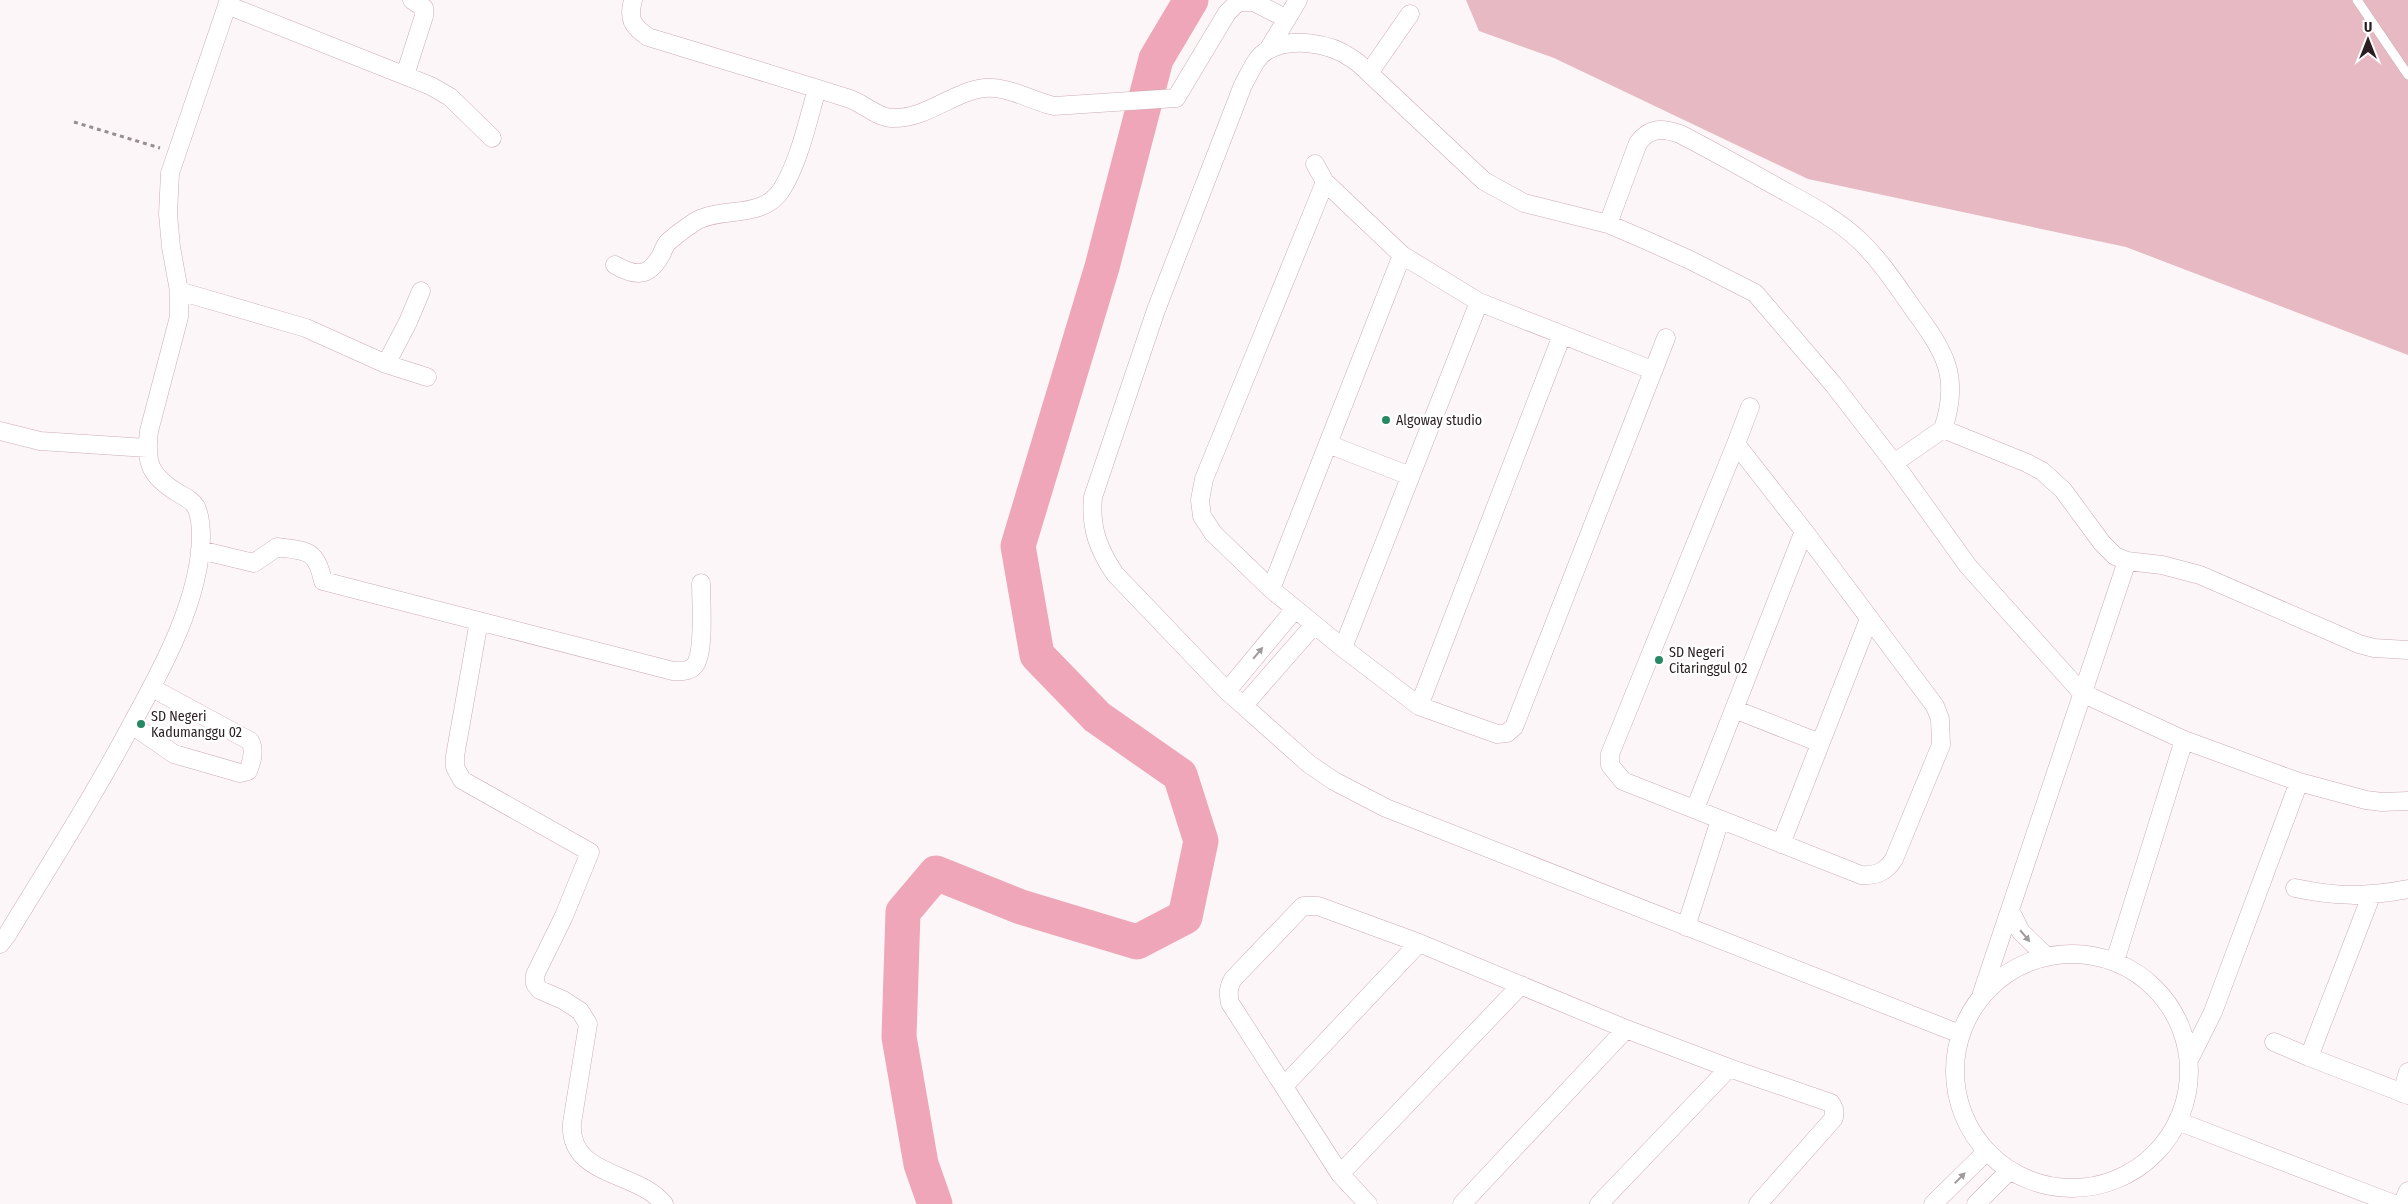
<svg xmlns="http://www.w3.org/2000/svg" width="2408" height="1204" font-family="'Fira Sans Condensed',sans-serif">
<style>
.green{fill:#e7b9c3}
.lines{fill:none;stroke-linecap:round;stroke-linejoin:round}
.river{stroke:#eea6b8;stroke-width:35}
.service-casing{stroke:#ccacb3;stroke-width:10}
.minor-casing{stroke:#ccacb3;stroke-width:19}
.path{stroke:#978d90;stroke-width:3;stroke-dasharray:4 4;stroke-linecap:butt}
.service{stroke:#fff;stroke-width:9}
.minor{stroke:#fff;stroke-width:18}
.oneway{fill:#9f9a9b}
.poi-dot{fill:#268963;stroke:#fff;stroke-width:2}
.labels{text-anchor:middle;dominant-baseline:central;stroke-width:5;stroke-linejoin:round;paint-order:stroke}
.poi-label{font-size:14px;fill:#2a1e21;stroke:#fff;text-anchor:start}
</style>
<rect width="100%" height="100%" fill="#fdf6f8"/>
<path class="green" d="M1466,0H2408V355L2126,247L1808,179L1554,58L1479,31Z"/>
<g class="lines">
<path class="river" d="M935,1204L921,1164L899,1037L903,912L936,873L1021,907L1137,942L1185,917L1201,841L1180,775L1097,717L1037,655L1018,546L1102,267L1156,59L1191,0"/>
<g class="service-casing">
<path id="service" d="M2357,0L2408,75"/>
</g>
<g class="minor-casing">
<path id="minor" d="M633,0C628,19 632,26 648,37C714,57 781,77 847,98C862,102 876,117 891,118C926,120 953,91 985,88C1009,86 1031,101 1054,106L1176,98L1227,13L1238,2H1254L1287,19
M227,5L431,86L450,97L492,138
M1268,50L1298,0
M1369,73L1410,14
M405,75L424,16V8L412,0
M1315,164L1325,182L1402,255L1479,302L1652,370
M1325,182L1204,479L1200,500L1202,516L1213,533L1271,589L1343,648L1419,706L1497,734L1507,733L1514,727L1666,338
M1608,224L1638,143C1650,127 1663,128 1680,134C1713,151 1745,169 1777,187C1806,203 1836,218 1860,241C1881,261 1897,286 1914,310C1944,351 1961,376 1943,429L1894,463
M615,265C636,277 649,277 661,255C663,251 665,245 668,242C676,235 687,227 696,221C723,206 763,220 782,189C799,162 808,120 817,89
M179,291L306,328L386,364L427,377
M386,364L408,322L421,291
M1943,429L2027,463L2042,471L2063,490L2102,543L2115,556L2127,561L2162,565L2200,575L2359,644L2374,648L2408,650
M0,431L40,441L147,448
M1328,444L1410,476
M1736,444L1610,754V765L1623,781L1861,875C1876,876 1886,872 1894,859L1941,745L1940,719L1935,706L1804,531L1736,444L1750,407
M200,550L254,563L277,547C307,551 316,549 323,581L673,671C681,671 690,672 695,665C705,651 701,601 701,583
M1271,589L1402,255
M479,621L455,756V767L462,780L590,852L564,916L535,975V984L540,990L563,1000L580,1011L588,1024L572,1123C568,1177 638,1171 664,1204
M1343,648L1479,302
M1227,691L1295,609
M1244,705L1314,625
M1419,706L1562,335
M1734,709L1820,743
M132,725L174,754L240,773L248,771C252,762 255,749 250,741L152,688
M1695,809L1804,531
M1781,844L1869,619
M2295,888C2337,897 2365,897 2408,889
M2371,896L2309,1057L2408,1095
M2010,910L2021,932L2047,957
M1686,927L1720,820
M0,944L7,935C50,864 95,794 134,720C163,667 200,599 201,537C201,528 200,515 196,507C192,500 185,497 178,493C150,476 145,463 149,431L179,317V291L171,247L168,214L170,173L229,0
M1955 1071a117 117 0 1 1 234 0a117 117 0 1 1-234 0Z
M2115,961L2184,740
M1982,993L2127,561
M1960,1034L1386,808L1334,781L1309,764L1227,691L1115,574C1098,549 1090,527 1093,497L1156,310L1243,85C1250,73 1256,56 1268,50C1292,37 1330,43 1351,58C1358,62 1364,68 1369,73L1484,181L1524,203L1608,224L1641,238L1690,260L1755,293L1833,384L1894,463L1968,566L2082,693L2184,740L2299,782L2366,800L2382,802L2408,801
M2274,1042L2309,1057
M2190,1058L2213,1012L2299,782
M1284,1086L1419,943
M2402,1093L2408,1072
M2180,1122L2394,1204
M1340,1174L1521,985
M1368,1204L1340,1174L1230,1003C1228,993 1228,988 1233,979L1303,906H1318L1419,943L1626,1029L1729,1068L1831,1103L1834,1109V1118L1758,1204
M1462,1204L1626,1029
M1599,1204L1729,1068
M1933,1204L1986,1152
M1976,1204L2009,1171
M2402,1204L2408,1191"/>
</g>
<path class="path" d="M74,122L160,148"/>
<use href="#service" class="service"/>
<use href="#minor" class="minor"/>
</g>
<defs><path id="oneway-solid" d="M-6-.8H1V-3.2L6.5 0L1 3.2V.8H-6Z" transform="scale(1.25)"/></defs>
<g class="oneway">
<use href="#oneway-solid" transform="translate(1258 653) rotate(-50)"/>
<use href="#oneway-solid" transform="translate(2025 936) rotate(50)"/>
<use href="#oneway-solid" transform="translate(1960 1178) rotate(-45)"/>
</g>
<g class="poi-dot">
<circle cx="1386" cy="420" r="5"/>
<circle cx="1659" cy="660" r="5"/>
<circle cx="141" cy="724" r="5"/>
</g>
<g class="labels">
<g class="poi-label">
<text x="1396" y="420">Algoway studio</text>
<text x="1669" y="652">SD Negeri<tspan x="1669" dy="16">Citaringgul 02</tspan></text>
<text x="151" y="716">SD Negeri<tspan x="151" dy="16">Kadumanggu 02</tspan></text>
</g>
</g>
<g transform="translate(2368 40)" stroke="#ffffff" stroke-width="4" paint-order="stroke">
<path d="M0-4L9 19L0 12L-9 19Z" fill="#2a1e21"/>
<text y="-8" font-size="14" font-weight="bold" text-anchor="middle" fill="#2a1e21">U</text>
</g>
</svg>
